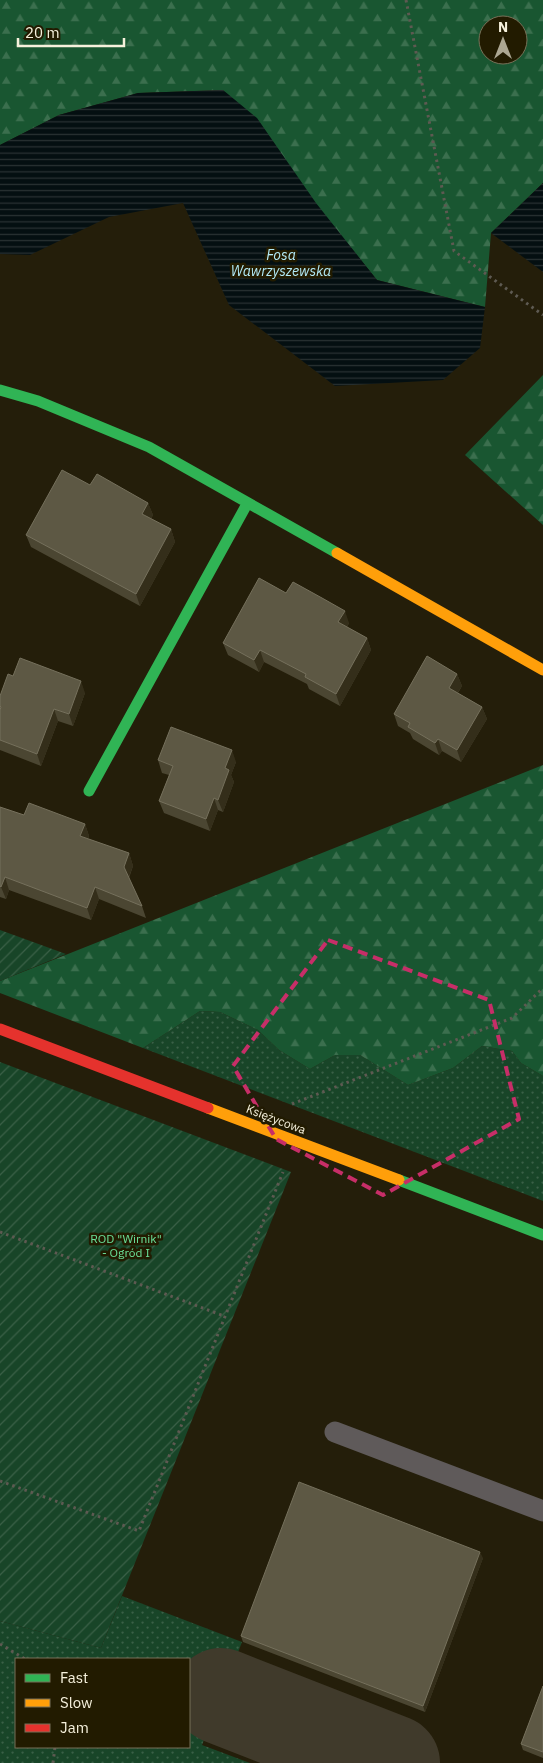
<svg xmlns="http://www.w3.org/2000/svg" width="543" height="1763" font-family="'IBM Plex Sans',sans-serif">
<style>
.grass{fill:url(#grass-dots);fill-rule:evenodd}
.forest{fill:url(#forest-firs);fill-rule:evenodd}
.garden{fill:url(#garden-furrows)}
.water{fill:url(#water-rules)}
.lines{fill:none;stroke-linecap:round;stroke-linejoin:round}
.taxiway{stroke:#403a2b;stroke-width:96}
.path{stroke:#5e5a52;stroke-width:3;stroke-dasharray:2.5 4;stroke-linecap:butt}
.lane{stroke:#5f5a5a;stroke-width:21}
.fast{stroke:#30b455;stroke-width:11}
.slow{stroke:#ff9f0a;stroke-width:11}
.jam{stroke:#e5322d;stroke-width:11}
.wall{fill:#4b4632}
.shaded-wall{fill:#342e1a}
.building{fill:#5d5844;stroke:#75705c}
.marked{fill:none;stroke:#c72e68;stroke-width:4;stroke-dasharray:10 6;stroke-linejoin:round}
.labels{text-anchor:middle;dominant-baseline:central;stroke-width:5;stroke-linejoin:round;paint-order:stroke}
.street-label{font-size:12px;fill:#f6f1dc;stroke:#221b00}
.park-label{font-size:12px;fill:#6ae098;stroke:#221b00}
.water-label{font-size:14px;font-style:italic;fill:#b3ebf8;stroke:#221b00}
</style>
<defs>
<pattern id="grass-dots" width="8" height="8" patternUnits="userSpaceOnUse" patternTransform="scale(1.25)"><rect width="8" height="8" fill="#184528"/><path d="M2 2h.1M6 6h.1" fill="none" stroke="#3a6047" stroke-width="1.8" stroke-linecap="round"/></pattern>
<pattern id="forest-firs" width="22" height="20" patternUnits="userSpaceOnUse" patternTransform="scale(1.25)"><rect width="22" height="20" fill="#195631"/><path d="M5 1l3.5 6h-7zM16 11l3.5 6h-7z" fill="#3b6f4e"/></pattern>
<pattern id="garden-furrows" width="10" height="10" patternUnits="userSpaceOnUse" patternTransform="scale(1.25)"><rect width="10" height="10" fill="#184528"/><path d="M-1 1l2-2M0 10L10 0M9 11l2-2" fill="none" stroke="#3a6047"/></pattern>
<pattern id="water-rules" width="6" height="5" patternUnits="userSpaceOnUse" patternTransform="scale(1.25)"><rect width="6" height="5" fill="#040f11"/><path d="M0 2.5h6" fill="none" stroke="#293233"/></pattern>
</defs>
<rect width="100%" height="100%" fill="#241e0a"/>
<path class="grass" d="M200,1011L220,1012L258,1030L279,1050L310,1069L335,1055H360L408,1085L453,1068L482,1046L512,1051L521,1063L543,1076V1201L143,1048Z
M122,1596L242,1642L202,1745L250,1763H0V1621L101,1648ZM16,1659H189V1747H16Z"/>
<path class="forest" d="M0,0H543V183L491,233L485,307L377,280L223,90L138,93L59,115L0,145ZM488,25H518V55H488Z
M543,375V525L465,455Z
M543,765V1076L521,1063L512,1051L482,1046L453,1068L408,1085L360,1055H335L310,1069L279,1050L258,1030L220,1012L200,1011L143,1048L0,993V981Z"/>
<path class="garden" d="M0,930L66,954L0,981Z
M0,1062L291,1172L101,1648L0,1621Z"/>
<path class="water" d="M223,90L257,118L316,203L377,280L485,307L480,348L443,380L335,386L229,305L183,203L109,217L30,255L0,254V145L59,115L138,93Z
M543,183V272L491,233Z"/>
<g class="lines">
<path class="taxiway" d="M221,1696L392,1763"/>
<path class="path" d="M406,0L454,251L543,315
M292,1104L512,1018L543,988
M0,1232L224,1316
M0,1481L139,1531L283,1172
M0,1644L25,1659
M53,1763L55,1747"/>
<path class="lane" d="M335,1432L543,1511"/>
<path class="fast" d="M0,390L38,401L149,447L337,553
M89,791L247,504
M399,1180L543,1235"/>
<path class="slow" d="M337,553L543,670
M208,1108L399,1180"/>
<path class="jam" d="M0,1029L208,1108"/>
</g>
<path class="wall" d="M90,485L148,503L153,515L151,519L171,529L175,542L140,606L31,547L26,535Z
M286,593L349,623L347,627L367,638L371,650L340,706L309,689L307,684L264,662L259,672L228,655L223,643Z
M457,674L462,686L458,693L482,707L487,719L461,762L442,751L439,755L413,739L410,733L398,726L394,714Z
M13,676L85,693L73,726L58,721L41,766L0,750V696Z
M158,760L236,762L231,775L234,782L223,812L218,810L210,831L164,813L159,801L169,775L162,773Z
M0,807L24,815L85,824L89,836L88,839L129,853L133,866L129,878L142,906L146,918L99,899L91,920L9,890L6,899L0,897Z
M483,1558L425,1712L243,1642L241,1636Z
M543,1686V1758L523,1750L521,1744Z"/>
<path class="shaded-wall" d="M148,503L153,515L147,526L142,514Z
M171,529L175,542L140,606L136,594Z
M345,611L349,623L343,635L338,622Z
M367,638L371,650L340,706L336,694Z
M260,650L264,662L259,672L254,660Z
M457,674L462,686L453,700L449,688Z
M81,681L85,693L73,726L69,714Z
M482,707L487,719L461,762L457,750Z
M54,709L58,721L41,766L37,754Z
M438,739L442,751L439,755L435,743Z
M232,750L236,762L231,775L234,782L223,812L218,800L225,768Z
M214,798L218,810L210,831L206,819Z
M85,824L89,836L84,848L80,836Z
M129,853L133,866L128,879L124,867Z
M5,877L9,890L6,899L1,887Z
M95,887L99,899L91,920L87,908Z
M480,1552L483,1558L425,1712L423,1706Z"/>
<path class="building" d="M62,470L90,485L97,474L148,503L142,514L171,529L136,594L26,535Z
M259,578L286,593L293,582L322,598L345,611L338,622L367,638L336,694L305,677L306,674L260,650L254,660L223,643Z
M427,656L457,674L449,688L482,707L457,750L438,739L435,743L408,727L410,723L394,714Z
M20,658L81,681L69,714L54,709L37,754L0,740V710L1,707L0,706V696L8,674L13,676Z
M171,727L232,750L225,768L229,770L218,800L214,798L206,819L159,801L173,766L158,760Z
M29,803L85,824L80,836L129,853L124,867L142,906L95,887L87,908L5,877L1,887L0,886V807L24,815Z
M299,1482L480,1552L423,1706L241,1636Z
M543,1686V1752L521,1744Z"/>
<path class="marked" d="M328,940L489,1000L519,1119L383,1195L276,1139L233,1066Z"/>
<g class="labels">
<g class="street-label">
<text transform="translate(276 1119) rotate(21)">Księżycowa</text>
</g>
<g class="park-label">
<text x="126" y="1238">ROD "Wirnik"<tspan x="126" dy="14">- Ogród I</tspan></text>
</g>
<g class="water-label">
<text x="281" y="255">Fosa<tspan x="281" dy="16">Wawrzyszewska</tspan></text>
</g>
</g>
<rect x="15" y="1658" width="175" height="90" fill="#221b00" stroke="#777158"/>
<rect x="25" y="1674" width="25" height="8" fill="#30b455" stroke="#777158"/>
<text x="60" y="1683" font-size="15" fill="#f6f1dc">Fast</text>
<rect x="25" y="1699" width="25" height="8" fill="#ff9f0a" stroke="#777158"/>
<text x="60" y="1708" font-size="15" fill="#f6f1dc">Slow</text>
<rect x="25" y="1724" width="25" height="8" fill="#e5322d" stroke="#777158"/>
<text x="60" y="1733" font-size="15" fill="#f6f1dc">Jam</text>
<g transform="translate(503 40)"><circle r="24" fill="#221b00" stroke="#777158"/>
<path d="M0-4L9 19L0 12L-9 19Z" fill="#aca792"/>
<text y="-8" font-size="14" font-weight="bold" text-anchor="middle" fill="#f6f1dc">N</text>
</g>
<path d="M18 38v8h106v-8" fill="none" stroke="#f6f1dc" stroke-width="2.5"/>
<text x="25" y="38" font-size="15" fill="#f6f1dc" stroke="#221b00" stroke-width="4" paint-order="stroke">20 m</text>
</svg>
